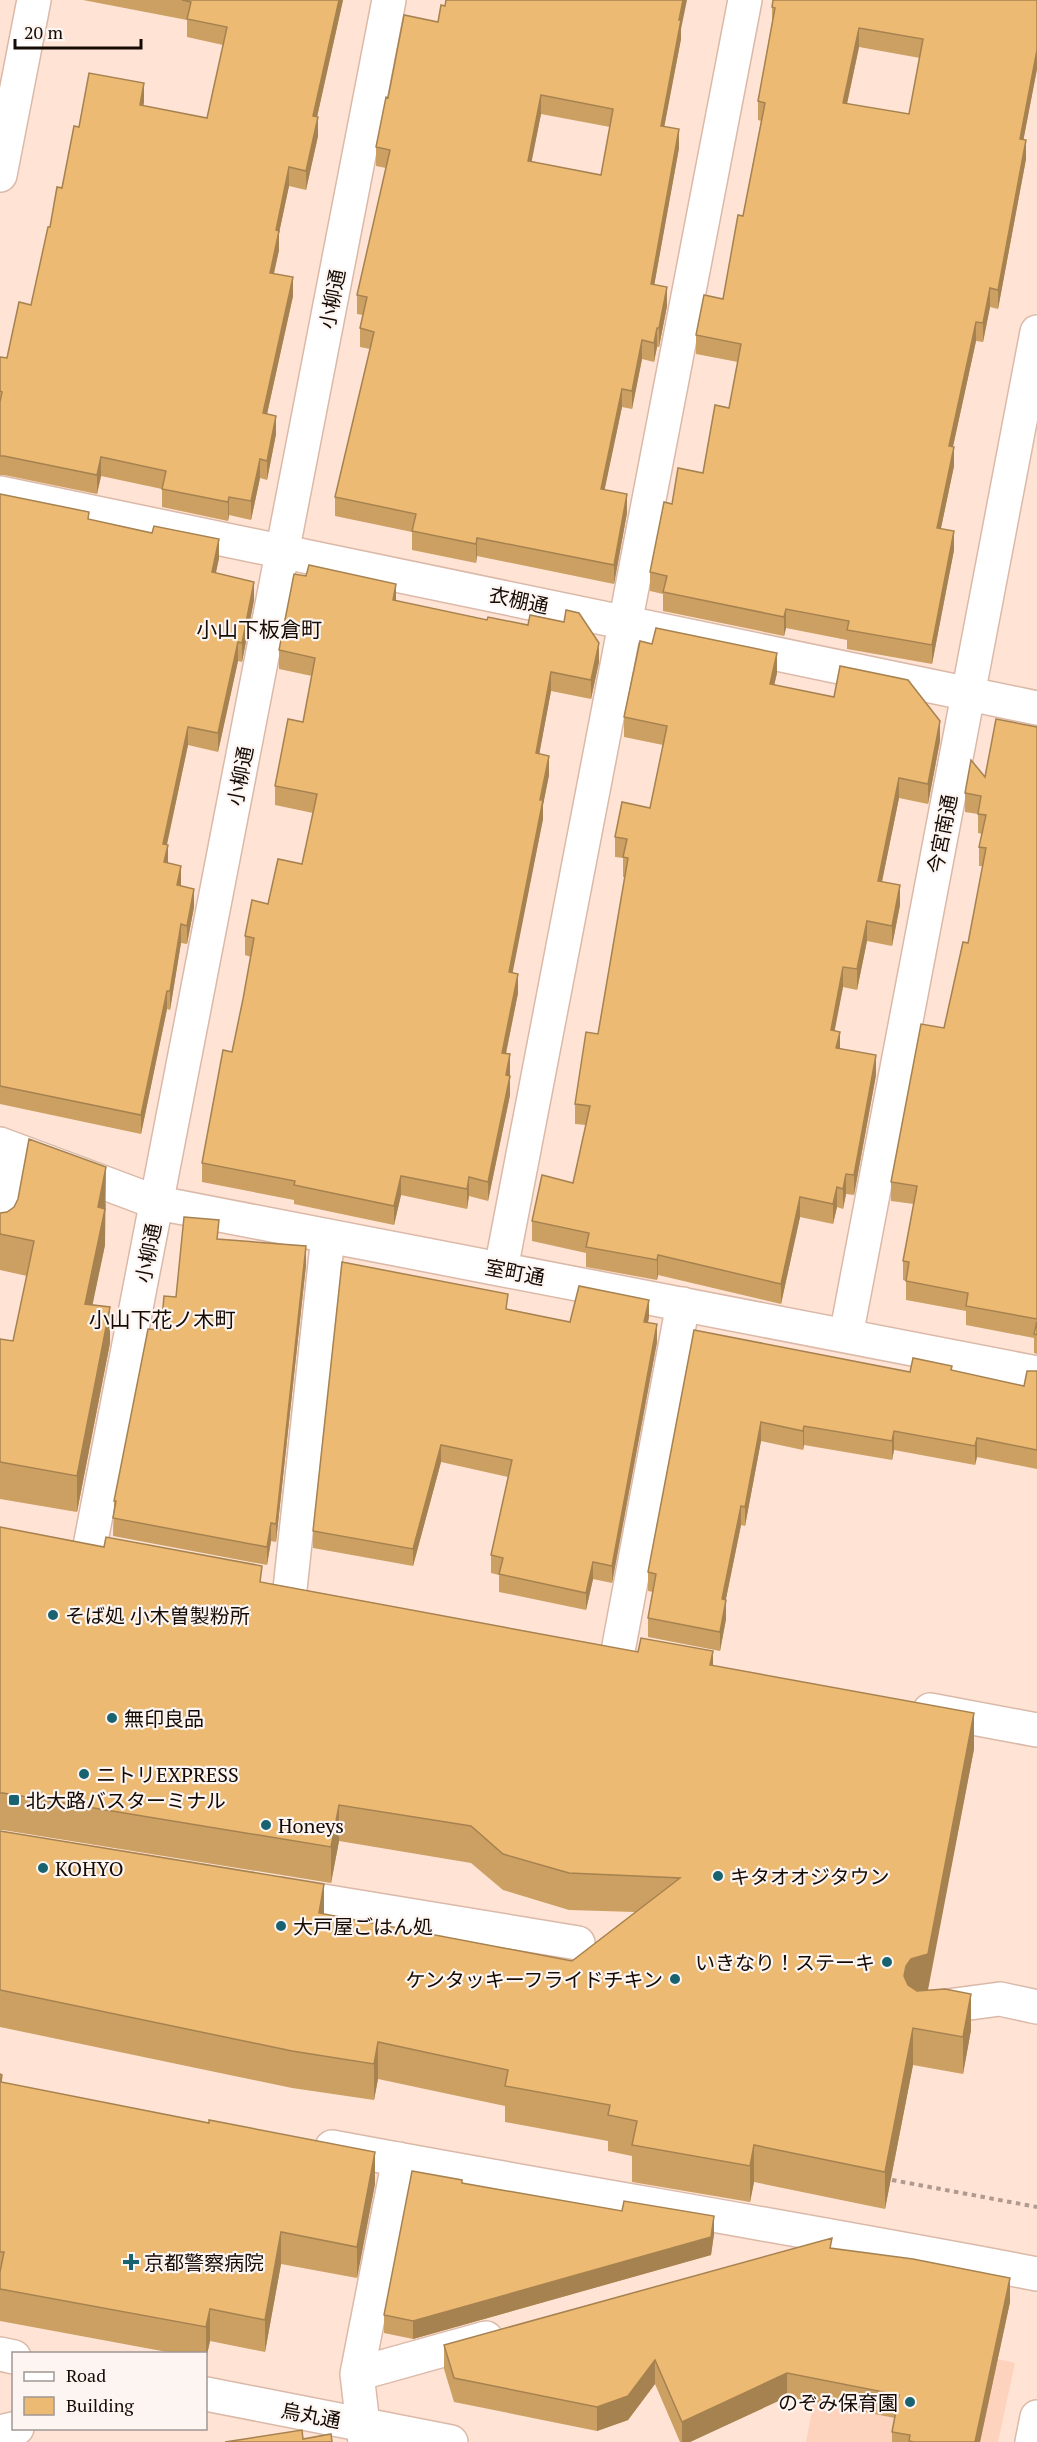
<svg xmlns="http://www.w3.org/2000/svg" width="1037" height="2442" font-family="'PT Serif','Noto Sans JP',serif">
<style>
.built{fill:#fdd3bd}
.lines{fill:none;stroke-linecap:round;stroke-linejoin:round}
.minor-casing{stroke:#dbb9a8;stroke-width:36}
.path{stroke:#b0998e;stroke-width:4;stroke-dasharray:4.5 4.5;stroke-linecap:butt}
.minor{stroke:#fff;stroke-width:33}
.wall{fill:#cca063;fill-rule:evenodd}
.shaded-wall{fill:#a68250}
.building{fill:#edba73;stroke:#a68250;stroke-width:1.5;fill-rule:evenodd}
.poi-dot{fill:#196371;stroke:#fcf5f1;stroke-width:2}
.labels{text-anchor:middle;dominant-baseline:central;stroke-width:4.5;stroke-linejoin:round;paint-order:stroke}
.street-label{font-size:20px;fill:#160a05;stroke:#fcf5f1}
.poi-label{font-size:20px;fill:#160a05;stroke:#fcf5f1;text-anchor:start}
.neighbourhood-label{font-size:21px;fill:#160a05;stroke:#fcf5f1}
</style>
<rect width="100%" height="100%" fill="#ffe3d4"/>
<path class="built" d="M901,2337L1015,2363L998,2442H806L826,2338Z"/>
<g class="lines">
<g class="minor-casing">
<path id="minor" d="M0,175L34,0
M0,493L1037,708
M0,1144L158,1203L1037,1373
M0,1231L15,1150
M501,1269L745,0
M846,1336L1037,332
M89,1551L389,0
M290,1589L328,1236
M618,1651L683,1304
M930,1710L1037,1730
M280,1894L578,1943
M925,2009L1000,1999L1037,2007
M332,2147C567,2191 802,2229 1037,2274
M0,2354L14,2357
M357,2374L399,2159
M206,2394L451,2442
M0,2432L17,2428
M365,2442L357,2374L486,2338
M1032,2442L1037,2417"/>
</g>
<path class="path" d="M892,2180L1037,2207"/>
<use href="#minor" class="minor"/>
</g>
<path class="wall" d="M83,0H343L317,117L318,136L306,190L289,186L279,233V250L274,273L293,296L267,414L276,434L267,480L260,478L251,520L229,515L228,521L162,507V489L101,476L97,494L4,475H0V357L7,358L31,305L50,227L79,127L144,102L143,106L207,118L223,45L187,37V20Z
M773,0L1037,69L1023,140L1026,159L998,309L990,307L983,342L976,341L953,446L954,466L941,528L954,550L932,664L847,649V640L786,628L784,636L663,611V594L650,591V572L672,504L703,473L729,408L738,362L696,354V335L723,299L743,216L761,121L758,120V101L772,23V7ZM859,47L920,58L909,114L847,104Z
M445,6L681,29V39L664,126L679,148L654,285L667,306L659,347H657L654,362L642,359L632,409L622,407L604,490L627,513L614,584L477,556L476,563L412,550V532L335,516V497L370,349L360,347V328L363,315L357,314V295L386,168L376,166V147L388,98L438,22ZM541,114L610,127L601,175L531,162Z
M0,494L219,558L216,573L254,600L242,662L238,661L218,752L188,745L167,845L168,863L181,884L180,886L194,907L187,944L181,943L170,1010L167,1009L141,1134L0,1104Z
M396,600L599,662L591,699L551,691L539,754L549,775L543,805V819L512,972L518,993L506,1054L510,1074V1095L488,1201L469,1196L467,1209L401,1195L394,1225L294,1204V1200L202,1182V1163L232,1052L243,999L251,957L245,955V936L268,904L302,864L313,813L275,805V786L303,722L312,676L279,669V650Z
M777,673L774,684L940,741L928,804L899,798L882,881L900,905L892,946L867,941L857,990L843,987L834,1031L840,1049L876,1075L854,1195L846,1194L843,1209L837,1207L833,1224L800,1217L781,1304L658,1275L657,1280L586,1267V1253L532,1241V1221L573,1183L586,1125L575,1124V1104L598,1034L625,877H623V858L615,857V837L650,808L663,745L624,737V717Z
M1037,727V1354L1034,1353V1338L966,1325V1311L906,1300V1281L903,1280V1261L914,1204L891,1201V1182L944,1028L968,943L983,866H979V847L982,834L978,833V814L965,812V793L985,777Z
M106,1204L105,1211V1245L92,1305L110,1343L77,1512L0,1499V1339L13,1341L27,1276L0,1270V1213Z
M219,1239L306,1265L276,1542L271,1541L267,1565L113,1536L114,1501L176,1297Z
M508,1309L570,1322L649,1317L648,1323L657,1342L612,1583L593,1579L586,1610L499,1592V1575L491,1573V1555L508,1477L441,1462L413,1566L313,1548V1531Z
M694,1330L910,1372L952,1371L1024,1386L1037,1371V1469L977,1457L975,1465L894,1450L892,1460L804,1445L803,1450L761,1441L745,1526L741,1525L726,1599V1619L720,1651L648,1637V1618L653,1592L648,1591V1572Z
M0,1527L262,1582L713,1666L974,1749L927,1990L971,2030L963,2074L913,2065L885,2209L754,2182L750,2202L632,2182V2156L608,2151V2141L505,2122V2106L378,2079L374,2100L292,2088L0,2027V1831L324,1914L572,1961L635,1912L569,1910L503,1890L471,1863L339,1841L331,1883L3,1830H0Z
M0,2074L2,2083L375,2184L357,2278L281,2264L265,2352L210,2341L206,2359V2354H178L0,2321Z
M462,2183L714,2234L711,2255L413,2339L384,2333V2315Z
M832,2248L1010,2302L980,2442H892V2432L895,2418L787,2397L690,2442H680L655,2384L628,2420L597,2431L454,2402L444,2369V2345Z"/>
<path class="shaded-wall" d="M339,0H343L313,135V116Z
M683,0H687L681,29V39L661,144V126Z
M859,28V47L843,122V103Z
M1037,50V69L1020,158V139Z
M144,83V102L140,124V105Z
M541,95V114L528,180V161Z
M318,117V136L306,190V171Z
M679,129V148L651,303V284Z
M1026,140V159L998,309V290Z
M289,167V186L279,233V250L270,291V273L276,230Z
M293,277V296L263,432V413Z
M667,287V306L659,347V328Z
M990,288V307L983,342V323Z
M976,322V341L949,465V446Z
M657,328V347L654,362V343Z
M642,340V359L632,409V391Z
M622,389V407L601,507V489Z
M276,416V434L267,480V461Z
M954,447V466L937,547V528Z
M101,457V476L97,494V475Z
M260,459V478L251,520V501Z
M627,494V513L614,584V565Z
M229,497V515L228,521V502Z
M954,531V550L932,664V645Z
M477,538V556L476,563V544Z
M219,539V558L212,590V572Z
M254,582V600L242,662V643Z
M396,584V603L393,600Z
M786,609V628L784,636V617Z
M238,642V661L218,752V733Z
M599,643V662L591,699V680Z
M777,653V673L770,704V684Z
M551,672V691L536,772V753Z
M940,721V741L928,804V784Z
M188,727V745L163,862V844Z
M549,756V775L543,805V819L509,991V972Z
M899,778V798L878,901V881Z
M168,845V863L164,862Z
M181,866V884L177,903V885Z
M900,885V905L892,946V926Z
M194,889V907L187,944V926Z
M867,921V941L857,990V969Z
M181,924V943L170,1010V991Z
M843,967V987L831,1050V1030Z
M518,974V993L502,1072V1053Z
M167,991V1009L141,1134V1115Z
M840,1032V1052L836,1048Z
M510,1054V1074L506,1094V1075Z
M876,1055V1075L854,1195V1175Z
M510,1076V1095L488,1201V1182Z
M106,1167L105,1245L85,1341V1304L98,1207Z
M846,1174V1194L843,1209V1189Z
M401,1176V1195L394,1225V1206Z
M469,1177V1196L467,1209V1189Z
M837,1187V1207L833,1224V1204Z
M800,1197V1217L781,1304V1284Z
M306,1246V1265L276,1542V1524Z
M658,1255V1275L657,1280V1260Z
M649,1300V1317L644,1339V1322Z
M110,1307V1343L77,1512V1476Z
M657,1324V1342L612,1583V1566Z
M761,1422V1441L745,1526V1507Z
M804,1426V1445L803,1450V1431Z
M894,1431V1450L892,1460V1441Z
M977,1438V1457L975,1465V1446Z
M441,1445V1462L413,1566V1549Z
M741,1506V1525L722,1618V1599Z
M271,1523V1541L267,1565V1547Z
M593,1562V1579L586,1610V1593Z
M726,1600V1619L720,1651V1632Z
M713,1651V1688L710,1665Z
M974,1713V1749L928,1990L911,1996L904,1976L906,1966Z
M339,1805V1841L331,1883V1847Z
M324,1884V1920L319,1913Z
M971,1994V2030L963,2074V2037Z
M913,2028V2065L885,2209V2172Z
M378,2042V2079L374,2100V2064Z
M754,2145V2182L750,2202V2166Z
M375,2152V2184L357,2278V2247Z
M714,2216V2234L711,2255L413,2339V2321Z
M281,2232V2264L265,2352V2320Z
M1010,2278V2302L980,2442H975Z
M210,2309V2341L206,2359V2327Z
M655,2360V2384L628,2420L597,2431V2407Z
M787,2373V2397L690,2442H682V2422Z"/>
<path class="building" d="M182,0H339L313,116L318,117L306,171L289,167L276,230L279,231L270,273L293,277L263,413L276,416L267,461L260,459L251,501L229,497L228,502L162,489L166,471L101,457L97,475L4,456H0V402L2,392L0,391V357L7,358L19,302L31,305L48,227H50L57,187L62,188L74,126L79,127L89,73L144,83L140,105L207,118L227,27L187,19L191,2Z
M446,0H683L679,20H681L661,126L679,129L651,284L667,287L659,328H657L654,343L642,340L632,391L622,389L601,489L627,494L614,565L477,538L476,544L412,531L416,514L335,497L374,332L360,328L367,297L357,295L390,150L376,147L386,97L388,98L404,15L438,22L441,5L445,6ZM541,95L613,109L601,175L528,161Z
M773,0H1037V50L1020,139L1026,140L998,290L990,288L983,323L976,322L949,446L954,447L937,528L954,531L932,645L847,630L849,621L786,609L784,617L663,592L667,576L650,572L664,502L672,504L678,468L703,473L715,405L729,408L741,344L696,335L704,295L723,299L738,215L743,216L765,103L758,101L775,8L772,7ZM859,28L923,39L909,114L843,103Z
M0,494L89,512L88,519L152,533L154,526L219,539L212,572L254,582L242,643L238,642L218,733L188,727L163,844L168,845L164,862L181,866L177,885L194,889L187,926L181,924L170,991H167L141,1115L0,1086Z
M309,565L396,584L393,600L487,620L488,617L528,625L530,615L564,622L566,610L579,613L599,643L591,680L551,672L536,753L549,756L540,800H543L509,972L518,974L502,1053L510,1054L506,1075L510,1076L488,1182L469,1177L467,1189L401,1176L394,1206L294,1185L295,1181L202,1163L223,1050L232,1052L243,999L254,938L245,936L252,900L268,904L278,859L302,864L317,794L275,786L288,719L303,722L315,658L279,650L294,574L306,576Z
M656,628L777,653L770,684L834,697L840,666L908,680L940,721L928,784L899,778L878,881L900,885L892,926L867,921L857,969L843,967L831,1030L840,1032L836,1048L876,1055L854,1175L846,1174L843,1189L837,1187L833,1204L800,1197L781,1284L658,1255L657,1260L586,1247L589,1233L532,1221L542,1175L573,1183L590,1106L575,1104L586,1032L598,1034L628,858L623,857L627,839L615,837L622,802L650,808L667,726L624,717L640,641L652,644Z
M996,719L1037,727V1319L966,1306L968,1293L906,1281L909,1262L903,1261L917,1186L891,1182L921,1024L944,1028L963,942L968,943L986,848L979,847L986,815L978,814L981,796L965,793L971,760L985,777Z
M29,1139L106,1167L98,1207L105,1209L85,1304L110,1307L77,1476L0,1462V1339L13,1341L34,1241L0,1234V1213L7,1212L14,1207L18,1199Z
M184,1217L219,1220L217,1239L306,1246L276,1524L271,1523L267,1547L113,1518L116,1501H114L148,1329L161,1330L164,1296L176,1297Z
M342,1262L508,1294L506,1309L570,1322L579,1286L649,1300L644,1322L657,1324L612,1566L593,1562L586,1593L499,1574L503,1558L491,1555L512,1460L441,1445L413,1549L313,1531Z
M1037,1321V1335L1034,1334Z
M694,1330L910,1372L913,1358L952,1366L951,1370L1024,1386L1027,1371H1037V1450L977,1438L975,1446L894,1431L892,1441L804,1426L803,1431L761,1422L745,1507L741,1506L722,1599L726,1600L720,1632L648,1618L656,1574L648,1572Z
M0,1527L104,1547L106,1537L262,1566L260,1582L638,1652L641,1638L713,1651L710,1665L974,1713L928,1954L911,1959L906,1966L904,1976L908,1985L917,1991L945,1989L971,1994L963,2037L913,2028L885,2172L754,2145L750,2166L632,2145L637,2121L608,2115L610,2105L505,2086L508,2070L378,2042L374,2064L292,2051L0,1990V1831L324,1884L319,1913L572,1961L680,1878L569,1873L503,1854L471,1826L339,1805L331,1847L3,1793H0Z
M0,2074L2,2075L1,2082L209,2123V2120L375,2152L357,2247L281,2232L265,2320L210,2309L206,2327L0,2289V2272L4,2252H0Z
M412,2171L462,2180V2183L622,2211L624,2201L714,2216L711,2237L413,2321L384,2315Z
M832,2238L830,2248L913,2259L1010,2278L975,2442H914L909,2441L910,2435L892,2432L899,2395L787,2373L682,2422L655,2360L628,2396L597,2407L454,2378L444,2345Z
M302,2430L303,2439L331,2434L332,2442H225Z"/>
<g class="poi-dot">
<circle cx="53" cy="1615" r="6"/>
<circle cx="112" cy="1718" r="6"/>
<circle cx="84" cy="1774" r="6"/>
<rect x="8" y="1794" width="12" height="12" rx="3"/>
<circle cx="266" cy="1825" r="6"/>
<circle cx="43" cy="1868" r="6"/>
<circle cx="718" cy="1876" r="6"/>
<circle cx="281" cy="1926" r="6"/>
<circle cx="887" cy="1962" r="6"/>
<circle cx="675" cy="1979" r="6"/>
<path d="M128 2253h6v6h6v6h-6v6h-6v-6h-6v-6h6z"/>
<circle cx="910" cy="2402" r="6"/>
</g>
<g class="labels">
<g class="street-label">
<text transform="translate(332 299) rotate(-79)">小柳通</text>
<text transform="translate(519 600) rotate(12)">衣棚通</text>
<text transform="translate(240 776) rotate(-79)">小柳通</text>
<text transform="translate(942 834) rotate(-79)">今宮南通</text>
<text transform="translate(148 1253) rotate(-79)">小柳通</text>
<text transform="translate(515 1272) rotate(11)">室町通</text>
<text transform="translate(311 2415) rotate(11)">烏丸通</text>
</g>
<g class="poi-label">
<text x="65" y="1615">そば処 小木曽製粉所</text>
<text x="124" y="1718">無印良品</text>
<text x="96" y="1774">ニトリEXPRESS</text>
<text x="26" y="1800">北大路バスターミナル</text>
<text x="278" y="1825">Honeys</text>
<text x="55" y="1868">KOHYO</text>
<text x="730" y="1876">キタオオジタウン</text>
<text x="293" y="1926">大戸屋ごはん処</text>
<text x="875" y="1962" text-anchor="end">いきなり！ステーキ</text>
<text x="663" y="1979" text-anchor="end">ケンタッキーフライドチキン</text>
<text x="144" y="2262">京都警察病院</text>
<text x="898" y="2402" text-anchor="end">のぞみ保育園</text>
</g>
<g class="neighbourhood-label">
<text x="259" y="629">小山下板倉町</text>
<text x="162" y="1319">小山下花ノ木町</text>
</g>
</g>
<rect x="12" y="2352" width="195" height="78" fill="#fcf5f1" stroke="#a09793" stroke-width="1.5"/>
<rect x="24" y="2372" width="30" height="9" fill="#ffffff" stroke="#a09793" stroke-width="1.5"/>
<text x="66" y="2382" font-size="18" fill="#160a05">Road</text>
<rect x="24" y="2397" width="30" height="18" fill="#edba73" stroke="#a09793" stroke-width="1.5"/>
<text x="66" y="2412" font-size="18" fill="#160a05">Building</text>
<path d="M15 39v9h126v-9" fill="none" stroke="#160a05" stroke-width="3"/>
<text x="24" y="39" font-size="18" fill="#160a05" stroke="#fcf5f1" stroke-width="4.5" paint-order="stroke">20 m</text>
</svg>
